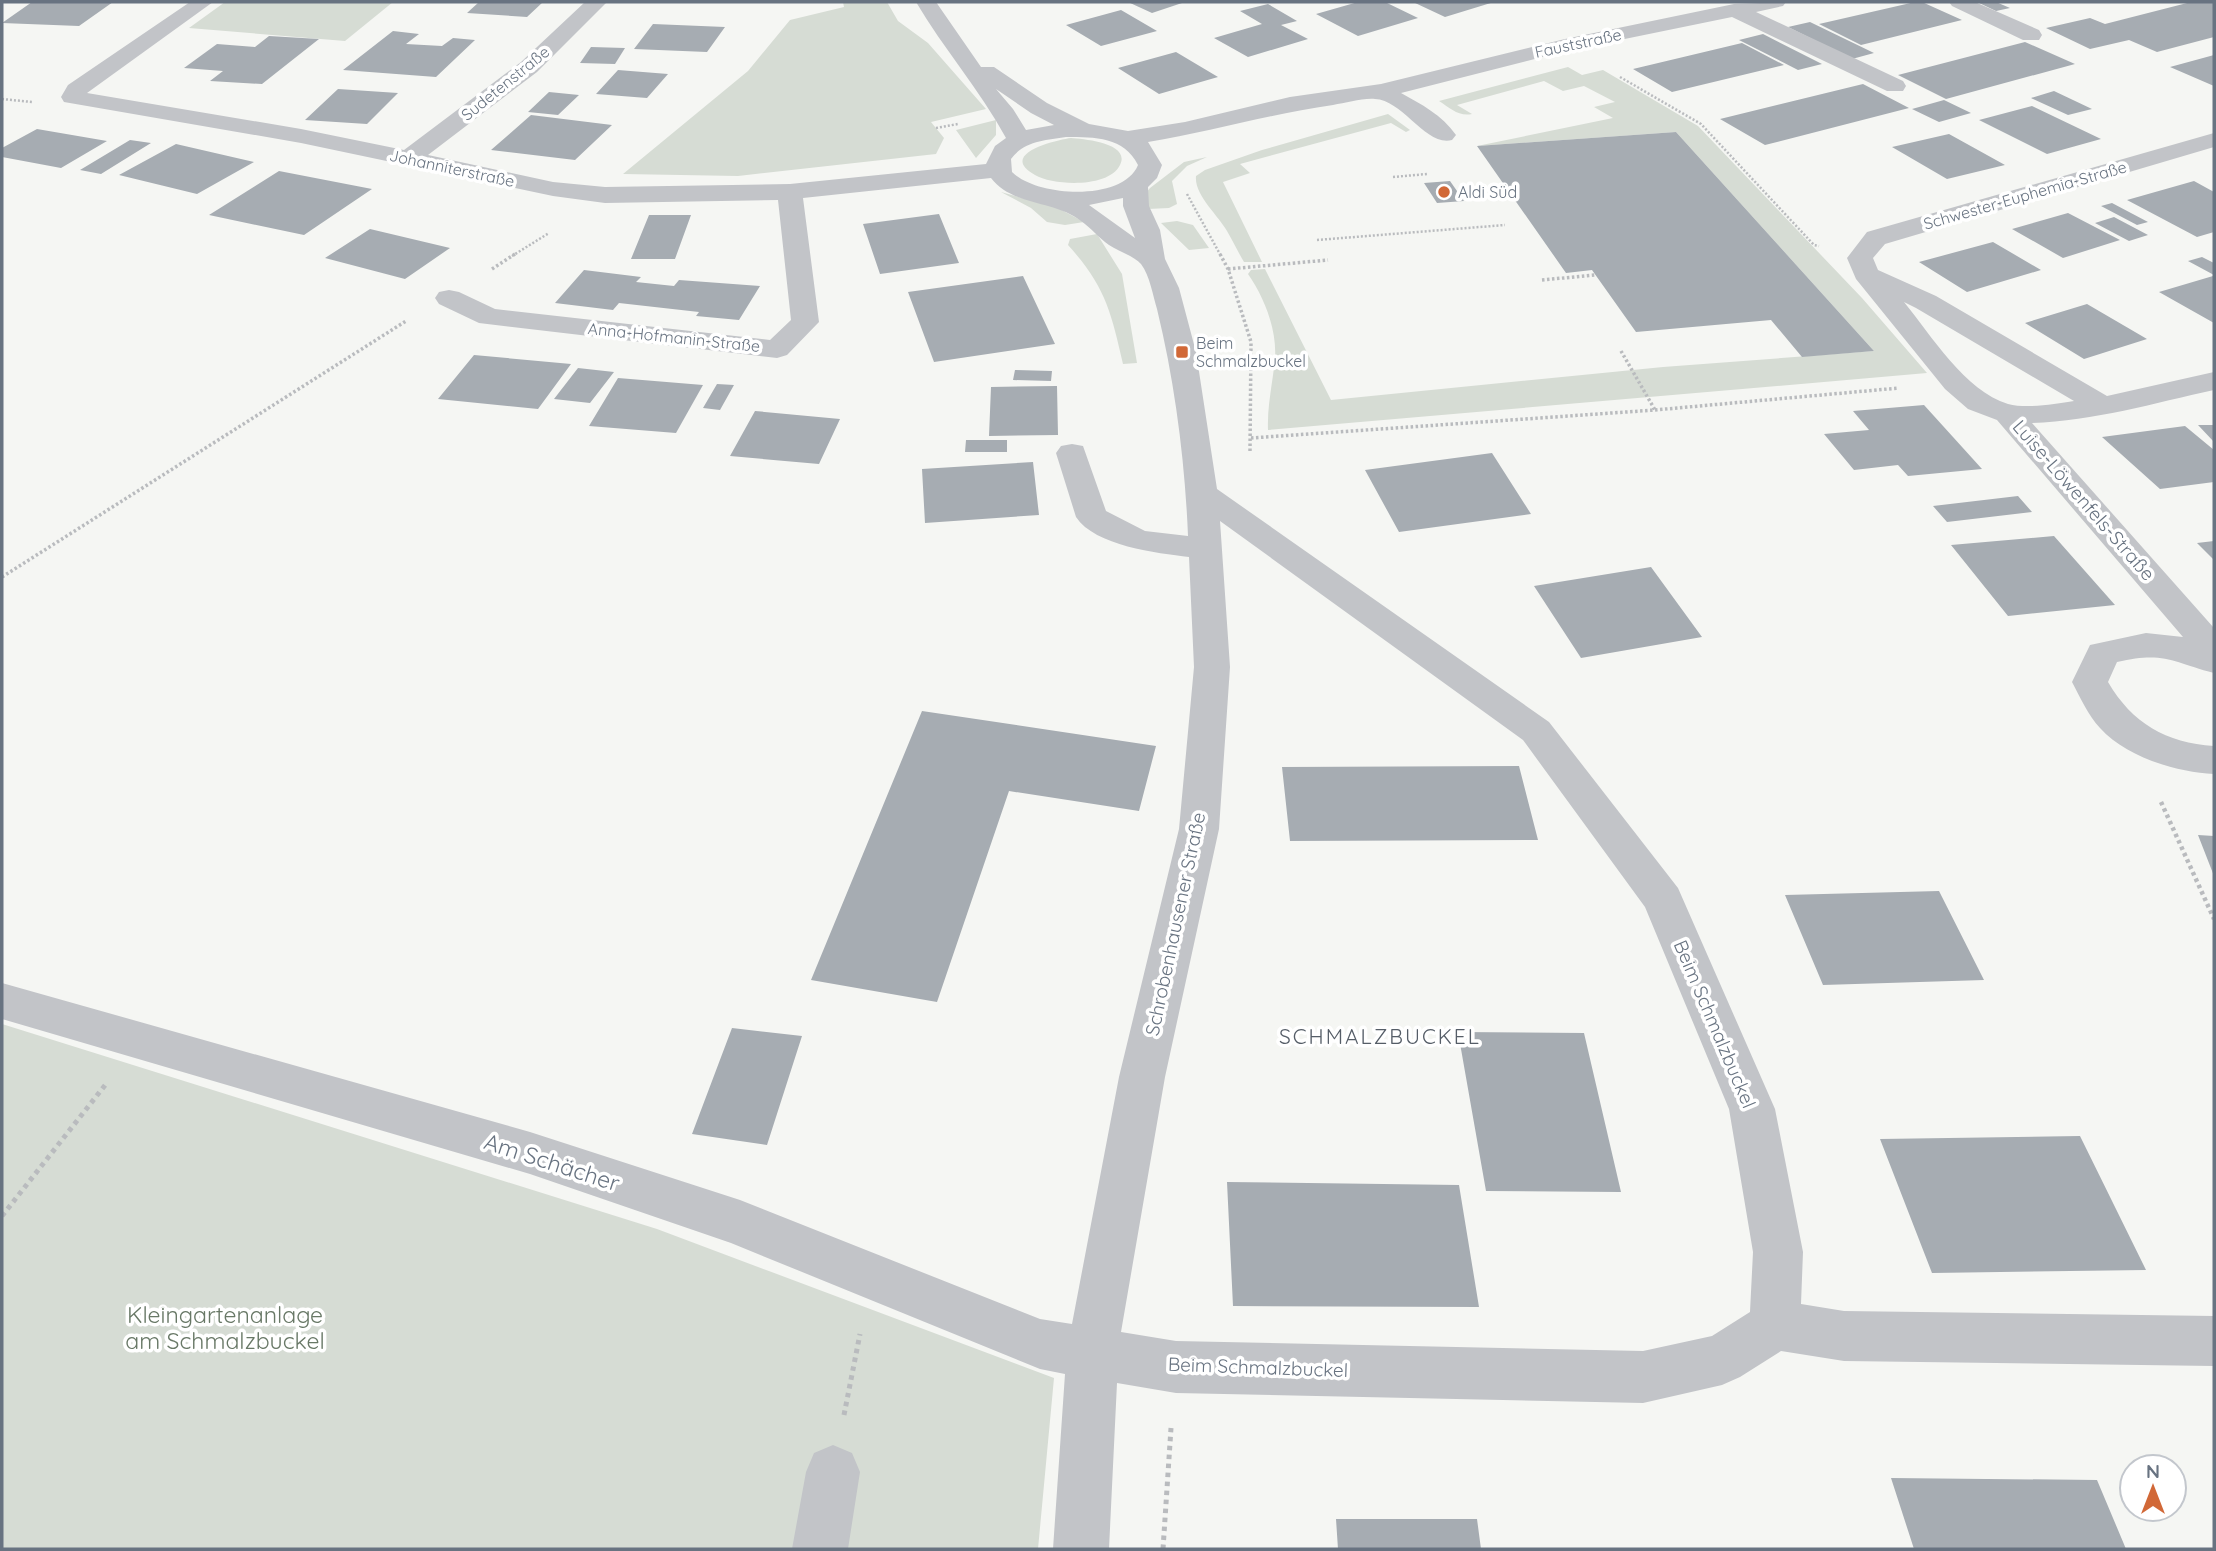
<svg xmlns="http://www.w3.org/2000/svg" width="2216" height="1551" font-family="Quicksand,sans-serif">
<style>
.green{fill:#d6dcd4}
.building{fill:#a6acb2}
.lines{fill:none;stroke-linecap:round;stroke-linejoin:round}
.path-far3{stroke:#b9bbbe;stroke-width:2.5;stroke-dasharray:2 2;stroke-linecap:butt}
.path-far2{stroke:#b9bbbe;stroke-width:3.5;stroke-dasharray:2.5 2.5;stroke-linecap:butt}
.path-far1{stroke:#b9bbbe;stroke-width:4.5;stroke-dasharray:3.5 3.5;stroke-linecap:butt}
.path{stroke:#b9bbbe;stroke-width:5;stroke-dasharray:4.5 4.5;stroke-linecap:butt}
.minor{fill:#c2c4c8;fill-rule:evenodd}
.poi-dot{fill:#d16837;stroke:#fff;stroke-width:2.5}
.labels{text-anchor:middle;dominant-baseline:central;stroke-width:7;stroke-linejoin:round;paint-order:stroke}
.far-street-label{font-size:16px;fill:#687381;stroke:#fff}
.far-poi-label{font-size:16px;fill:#687381;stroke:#fff;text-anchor:start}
.street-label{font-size:19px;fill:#687381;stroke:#fff}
.neighbourhood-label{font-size:21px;letter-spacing:2px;fill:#555d67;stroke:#fff}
.near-street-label{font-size:23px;fill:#687381;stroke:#fff}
.near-park-label{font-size:23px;fill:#687866;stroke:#fff}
</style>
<rect width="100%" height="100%" fill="#f5f6f3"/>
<path class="green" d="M225,2H393L345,41L189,28Z
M843,2H887L898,21L928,43L986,109L931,122L944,138L936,154L738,176L623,174L748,71L790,20L844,7Z
M1568,67L1582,75L1603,70L1698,126L1862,298L1927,373L1268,430C1267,405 1273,382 1275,358C1277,329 1264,297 1248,274L1251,270L1265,269L1331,400L1663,367L1874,351L1676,132L1477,146L1613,118L1594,107L1615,102L1584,86L1563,91L1544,81L1457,105L1472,114C1459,117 1450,108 1439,101Z
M1388,114L1410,130L1406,132L1391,123L1240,164L1250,173L1223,182L1262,262H1244C1238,252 1233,241 1227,231C1219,216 1194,195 1196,176L1205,170L1262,150Z
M996,120V135L976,158L956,130Z
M1071,138C1084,139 1131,143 1120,165C1109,188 1054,186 1035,175C997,154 1056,140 1071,138Z
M1207,157L1187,166L1172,181L1177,204L1169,208L1148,209L1146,193L1150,188L1184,162Z
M1001,192L1058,208L1084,222L1065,225L1047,222L1031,208Z
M1177,221L1193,225L1209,248L1189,250L1161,223Z
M1097,234L1122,274L1137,363L1123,364C1111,311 1105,286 1068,245L1070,239Z
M2,1024L657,1229L1054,1378L1038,1549H2Z"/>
<path class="building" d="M32,2H113L79,26L2,23Z
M479,2H543L527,17L467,13Z
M1128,2H1185L1152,13Z
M1358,2H1385L1418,18L1358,36L1316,14Z
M1413,2H1494L1445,17Z
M1915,2H1922L1962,20L1861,45L1819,24Z
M1977,2H1996L2010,8L1996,11Z
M2191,2H2214V37L2157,52L2129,40L2090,49L2046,28L2090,18L2105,24Z
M1268,4L1297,21L1281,25L1308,39L1248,57L1214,38L1262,24L1240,11Z
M1121,10L1157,31L1101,46L1066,25Z
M1810,22L1874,53L1852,59L1788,27Z
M653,24L725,27L707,52L634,49Z
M393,31L419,34L406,44L442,46L453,38L475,40L436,77L343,70Z
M1763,34L1822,64L1798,70L1739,40Z
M269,36L319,39L262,84L210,81L223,71L184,68L217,44L255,47Z
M2025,42L2075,64L1946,99L1898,75Z
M1742,43L1784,65L1672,92L1633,69Z
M591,47L625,48L615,64L580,63Z
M1176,52L1218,77L1159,94L1118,68Z
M2214,55V86L2170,67Z
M618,70L668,74L647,98L596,94Z
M1863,84L1909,108L1765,145L1720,119Z
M338,89L398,93L367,124L305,120Z
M2054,91L2092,109L2068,115L2031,98Z
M549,92L579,95L558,115L528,112Z
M1944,100L1971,113L1939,122L1912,109Z
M2032,106L2101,139L2047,154L1979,120Z
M531,115L612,125L575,160L491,150Z
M37,129L107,141L61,168L2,157V148Z
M1676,132L1874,351L1802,357L1771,320L1636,332L1592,270L1566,273L1477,146Z
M1949,134L2005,165L1947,179L1892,147Z
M130,140L151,143L101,174L80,170Z
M176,144L254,162L197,194L119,175Z
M279,171L372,189L304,235L209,215Z
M1450,181L1464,201L1437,203L1424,183Z
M2194,181L2214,192V232L2197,237L2127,200Z
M2112,203L2148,222L2137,225L2101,206Z
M2068,213L2120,240L2063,258L2012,229Z
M939,214L959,263L880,274L863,224Z
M649,215H691L675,259H631Z
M2114,217L2148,235L2129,241L2095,223Z
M370,229L450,248L405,279L325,258Z
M1993,242L2041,270L1967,292L1919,262Z
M2202,257L2214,263V275L2188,261Z
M584,270L641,277L636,282L674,286L679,280L760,286L739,320L696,316L699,312L619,303L613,310L555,303Z
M1023,276L1055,344L934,362L908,292Z
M2213,276L2214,323L2159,292Z
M2087,304L2147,339L2084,359L2025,323Z
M474,355L571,364L538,409L438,399Z
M578,368L614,372L590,403L554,399Z
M1015,370L1052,371L1051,381L1013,380Z
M618,378L703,385L676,433L589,426Z
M717,384L734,385L720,410L703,408Z
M1057,386L1058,435L989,436L991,387Z
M1924,405L1982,469L1908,476L1898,465L1854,470L1824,434L1869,430L1853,411Z
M755,411L840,419L819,464L730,456Z
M2198,425H2214V442Z
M2185,426L2214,450V482L2160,489L2102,437Z
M966,440H1007V452H965Z
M1492,453L1531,514L1399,532L1365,470Z
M1033,462L1039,515L925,523L922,469Z
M2018,496L2032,512L1947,522L1933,506Z
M2054,536L2115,605L2008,616L1951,545Z
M2214,541V560L2197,543Z
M1651,567L1702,637L1581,658L1534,586Z
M922,711L1156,746L1139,811L1009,791L937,1002L811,980Z
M1519,766L1538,840L1290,841L1282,767Z
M2198,835L2214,836V876Z
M1939,891L1984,980L1823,985L1785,895Z
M732,1028L802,1036L767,1145L692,1134Z
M1458,1032L1584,1033L1621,1192L1486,1191Z
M2080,1136L2146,1270L1932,1273L1880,1139Z
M1227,1182L1459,1185L1479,1307L1233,1306Z
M1891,1478L2097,1480L2126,1549H1914Z
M1336,1519H1477L1481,1549H1338Z"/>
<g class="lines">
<path class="path-far3" d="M1620,77L1701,124L1814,245L1819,246
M2,99L32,102
M936,128L958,124
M1393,177L1427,174
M1187,194L1221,256
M1317,240L1505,225
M512,256L549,233"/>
<path class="path-far2" d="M1220,254L1228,269L1251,342L1250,451
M492,269L515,254
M1228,269L1328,260
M1542,280L1595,275
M1621,351L1655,410
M1251,438L1655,410L1899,388
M2,577L406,321"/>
<path class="path-far1" d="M2161,802L2214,919"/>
<path class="path" d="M2,1216L106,1084
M844,1415L860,1334
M1163,1549L1171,1428"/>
<path class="minor" d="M190,2H213L87,93L301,129L404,150L521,62L585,2H607L537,72L428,155L553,182L605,187L790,184L986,164L995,146L1006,138C980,90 943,48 916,2H936L981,67H994L1047,103L1089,124L1128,131L1185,122L1290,97L1381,84L1565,39L1734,4L1786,2L1783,6L1756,12L1903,81L1906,86L1903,91H1887L1732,17L1566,51L1401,93C1421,104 1442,115 1456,135L1452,140C1426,147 1403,100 1375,99C1362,98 1346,103 1333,105C1270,114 1210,132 1148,142L1162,165L1157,178L1148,187L1149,206L1160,230L1165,259L1179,288L1196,352L1217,489L1549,722L1678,888L1775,1109L1803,1252L1801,1304L1844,1311L2214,1316V1366L1844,1361L1781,1351L1740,1377L1722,1385L1643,1403L1176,1393L1117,1383L1109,1549H1053L1065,1374L1040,1369L731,1243L530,1174L2,1019V983L530,1132L740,1200L1040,1319L1072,1324L1119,1077L1179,829L1194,667L1189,557C1157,553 1095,546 1076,517L1056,453L1061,446L1072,444L1083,446L1106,511L1145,531L1188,536C1185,461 1175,383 1157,309C1153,296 1150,276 1141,264C1134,256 1118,251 1109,245C1099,238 1091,228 1081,221C1055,200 1012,206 991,178L803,198L819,322L787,355L777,358L479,323L439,304L435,298L439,292L449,290L459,292L495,309L770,340L791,320L778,200L605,203L553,196L301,143L64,102L61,97L68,85ZM996,89L1031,113L1054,125L1026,130L1013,109ZM1066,137C1095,137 1124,137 1138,165C1123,202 1037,197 1012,172L1011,159C1024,141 1046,140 1066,137ZM1123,198V206L1135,238L1089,205ZM1220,521L1523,740L1645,907L1729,1109L1753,1252L1750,1312L1712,1336L1643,1351L1176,1341L1121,1332L1165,1077L1219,829L1230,667Z
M1949,2H1975L2039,30L2042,35L2039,40H2023L1952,6Z
M2214,133V147L1885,244L1873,258L1878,270L1936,296L2107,396L2214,372V390C2154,403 2094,421 2032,423L2214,628V673C2172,662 2164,651 2117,662L2108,682C2132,723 2166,743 2214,746V774C2176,772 2126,757 2100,728C2088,715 2080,697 2072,682L2090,645L2146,633L2183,637L1997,420L1968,409L1945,389L1856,279L1847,258L1867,232ZM1904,302L1916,308L2074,401C2055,404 2027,409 2008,404C1965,391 1931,335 1904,302Z
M833,1445L852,1453L860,1472L848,1549H792L806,1472L814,1453Z"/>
</g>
<g class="poi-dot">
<circle cx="1444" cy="192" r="7"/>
<rect x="1175" y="345" width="14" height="14" rx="3.5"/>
</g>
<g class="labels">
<g class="far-street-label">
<text transform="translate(1578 43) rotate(-12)">Fauststraße</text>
<text transform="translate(505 83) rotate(-39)">Sudetenstraße</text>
<text transform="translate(452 168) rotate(12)">Johanniterstraße</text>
<text transform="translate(2025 195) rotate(-16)">Schwester-Euphemia-Straße</text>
<text transform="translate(674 337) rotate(6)">Anna-Hofmanin-Straße</text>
</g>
<g class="far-poi-label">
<text x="1458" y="192">Aldi Süd</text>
<text x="1196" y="343">Beim<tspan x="1196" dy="18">Schmalzbuckel</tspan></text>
</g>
<g class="street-label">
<text transform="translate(2084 500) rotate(49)">Luise-Löwenfels-Straße</text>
<text transform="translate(1175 924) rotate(-78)">Schrobenhausener Straße</text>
<text transform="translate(1715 1024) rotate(67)">Beim Schmalzbuckel</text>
<text transform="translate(1258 1367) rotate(2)">Beim Schmalzbuckel</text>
</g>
<g class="neighbourhood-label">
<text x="1380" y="1036">SCHMALZBUCKEL</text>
</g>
<g class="near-street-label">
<text transform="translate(552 1162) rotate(18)">Am Schächer</text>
</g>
<g class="near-park-label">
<text x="225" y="1314">Kleingartenanlage<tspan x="225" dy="26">am Schmalzbuckel</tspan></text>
</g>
</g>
<rect width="2216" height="1551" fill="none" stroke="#687381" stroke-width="7"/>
<g transform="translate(2153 1488)"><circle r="33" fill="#ffffff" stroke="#c3c7cd" stroke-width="2"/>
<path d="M0-5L12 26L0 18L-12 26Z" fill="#d16837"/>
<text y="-10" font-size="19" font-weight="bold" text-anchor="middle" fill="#687381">N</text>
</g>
</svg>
